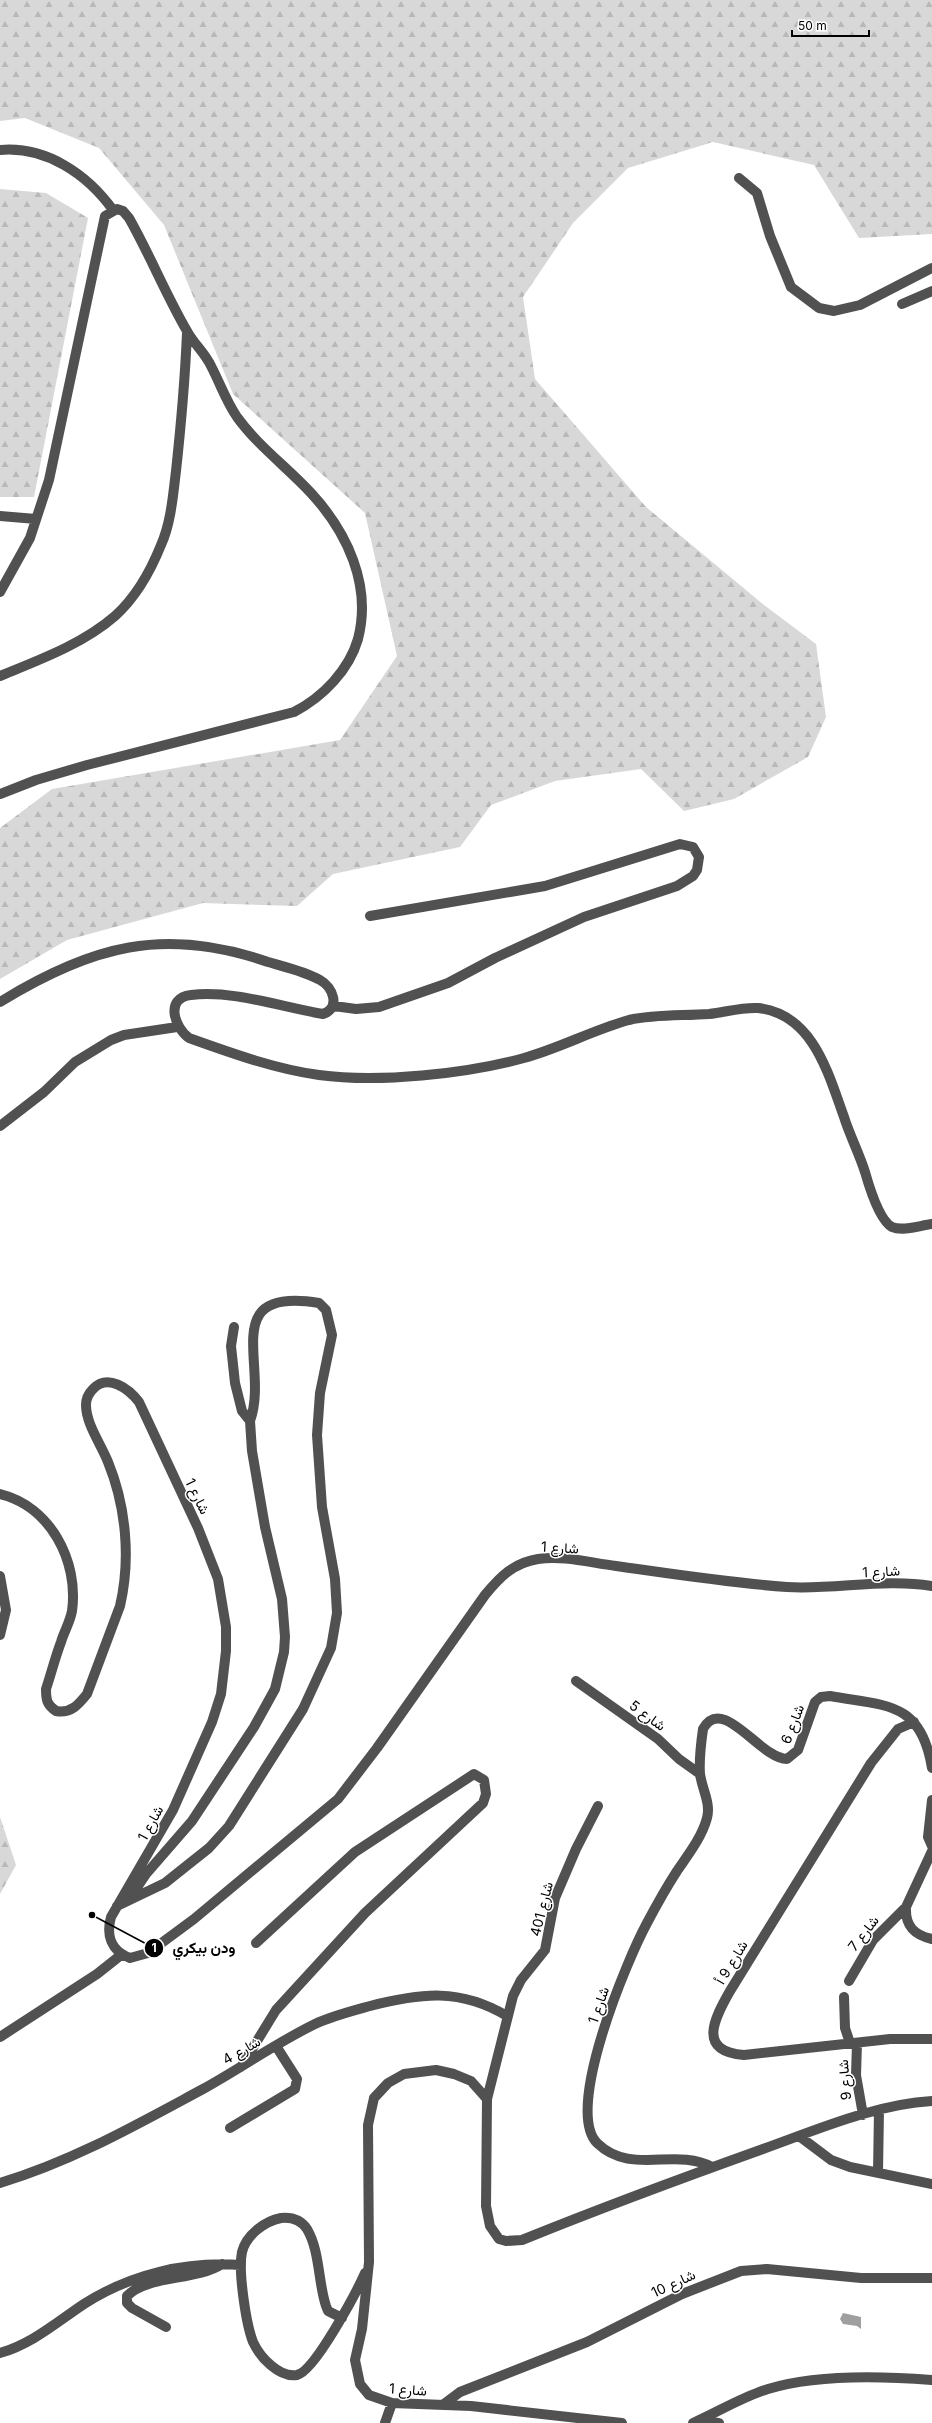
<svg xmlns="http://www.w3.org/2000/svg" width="932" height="2423" font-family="Inter,Vazirmatn,sans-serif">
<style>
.forest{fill:url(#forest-firs)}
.water{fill:#9f9f9f}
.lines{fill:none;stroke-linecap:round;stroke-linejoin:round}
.minor{stroke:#515151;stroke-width:10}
.labels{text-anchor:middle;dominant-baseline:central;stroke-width:3;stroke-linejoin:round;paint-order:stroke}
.street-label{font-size:14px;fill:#000;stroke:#fff}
.leader{fill:none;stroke:#000;stroke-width:1.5}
.callout-dot{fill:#000;stroke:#fff;stroke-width:1.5}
.mark-label{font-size:12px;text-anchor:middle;font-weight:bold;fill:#fff}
.callout-label{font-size:15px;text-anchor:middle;font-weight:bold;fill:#000;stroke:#fff;stroke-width:3;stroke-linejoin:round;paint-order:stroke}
</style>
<defs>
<pattern id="forest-firs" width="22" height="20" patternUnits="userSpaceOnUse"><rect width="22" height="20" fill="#d8d8d8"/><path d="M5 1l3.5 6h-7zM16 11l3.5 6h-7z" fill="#b8b8b8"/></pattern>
</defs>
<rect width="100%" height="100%" fill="#fff"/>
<path class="forest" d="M0,0H932V234L859,238L814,165L713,142L628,168L573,223L523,297L535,379L646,507L764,605L816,644L826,717L808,757L734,799L684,811L641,769L555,781L491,805L460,847L333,874L297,906L203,903L67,940L0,979V828L52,789L340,740L397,656L365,513L233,394L164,225L99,148L25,118L0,121Z
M0,189L46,193L88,218L34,497H0Z
M0,1817L16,1865L0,1894Z"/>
<path class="water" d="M843,2313L861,2317V2329L857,2326L843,2324L840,2319Z"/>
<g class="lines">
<path class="minor" d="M0,150C46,146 87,174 113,210
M739,178L757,193L770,236L791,287L819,308L834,311L860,305L932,268
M902,304L932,291
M0,516L36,519
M0,592L30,538L49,480L105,216L117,209L123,211L129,218C150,255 166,295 187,331C194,344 205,353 211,366C220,383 226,401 237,417C258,446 287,467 311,493C347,532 372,585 358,639C349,670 323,697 294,712L87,765L36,780L0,794
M0,676C39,660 83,644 115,616C135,598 151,570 161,545C171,523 173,495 176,471C181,425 185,379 187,333
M0,1002C91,946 164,926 268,962C285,967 304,971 320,980C333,987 341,1008 323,1014C280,1007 234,990 191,995C164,998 175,1028 189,1038C231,1053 275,1069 319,1075C379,1083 465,1074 524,1058C560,1048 593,1030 629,1020C656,1014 682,1016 709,1014C726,1012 742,1007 758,1008C813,1014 828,1073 844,1117C850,1136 859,1153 865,1172C869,1186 879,1220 892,1227C903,1232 921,1225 932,1224
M334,1006L356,1009L379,1007L448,983L495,958L584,917L677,886L693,876L697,870L699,857L693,847L680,844L545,886L370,916
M0,1126L44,1092L75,1062L111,1040L124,1035L177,1027
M0,1494C50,1506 79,1561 72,1611C70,1622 64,1632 61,1642C55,1658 51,1674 46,1689C46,1700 47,1705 56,1711C71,1714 79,1704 87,1694L120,1606C131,1559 126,1506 108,1462C101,1444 86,1424 86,1405C86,1398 89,1393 93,1389C108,1373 129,1389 139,1402L198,1528L218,1579L226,1627V1651L221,1694L212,1722L173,1810L111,1917C106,1935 111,1951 130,1958L148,1953L194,1919L338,1799L377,1748L485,1595C500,1577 513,1563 538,1559C563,1555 591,1563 616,1566C673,1574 730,1583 787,1587C835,1590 884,1578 932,1586
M0,1576L6,1610L0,1635
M576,1681L658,1739L679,1759L700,1774
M914,1722L898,1729L871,1763L730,1991C714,2019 697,2051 744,2055L890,2039H932
M932,1800L928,1837L932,1846
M598,1806L576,1849L555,1898L545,1950L521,1980L513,1996L487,2099L486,2206L490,2226L499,2239L506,2241L522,2240C601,2208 682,2178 763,2149C816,2130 876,2104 932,2101
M932,1851L906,1907C905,1926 914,1935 932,1939
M132,1895L146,1874L192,1821L254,1727L275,1689L284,1652L285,1637L282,1599L265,1527L252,1451L250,1421L242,1411L235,1383L231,1346L234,1327
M117,1906L165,1883L209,1848L229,1826L303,1709L331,1648L337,1613L335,1579L322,1507L317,1435L320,1393L332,1335L326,1310L319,1303C216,1286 270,1367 250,1421
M849,1981L873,1940L906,1907
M844,1997L845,2028L850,2043
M0,2037L97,1974L121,1955
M857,2043L856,2075L863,2115
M241,2067L276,2010L365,1913L483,1803L486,1794L484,1780L474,1774L355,1852L256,1943
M487,2099L471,2081L454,2074L436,2070L404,2074L388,2083L374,2098L368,2125L369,2262L362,2329L355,2360L360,2384L369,2395L392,2403L471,2406L622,2423
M230,2128L295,2089L297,2079L276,2046
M799,2136L831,2160L850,2167L932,2184
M712,2167C675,2147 631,2176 597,2143C564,2110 627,1960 647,1923C656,1906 666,1888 677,1871C688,1855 702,1837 707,1818C711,1803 702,1789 700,1774C699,1760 701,1743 703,1729C723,1694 759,1758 787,1759L798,1750L815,1702L821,1697L830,1696C886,1706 921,1701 932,1768
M878,2173L879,2110
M0,2183C73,2161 136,2125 203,2089C241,2068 276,2043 315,2024C332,2016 352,2011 370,2006C421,1993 460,1988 507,2016
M342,2318L328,2311L326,2306C318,2282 320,2251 307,2229C301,2220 292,2217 281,2218C265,2221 246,2235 242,2252C238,2271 246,2324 253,2342C260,2357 279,2378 297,2375C315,2371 357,2291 365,2273
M166,2327L132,2308L127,2303V2296C147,2275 196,2281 222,2264
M0,2353C32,2344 57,2322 84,2304C131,2274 186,2261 241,2265
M444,2404L460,2392L587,2342L682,2294L741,2271L767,2269L861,2278H932
M702,2419L719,2423
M385,2423L392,2403
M693,2423C718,2412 742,2397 768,2389C816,2374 882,2376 932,2380"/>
</g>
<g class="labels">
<g class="street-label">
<text transform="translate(198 1496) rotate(64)">شارع 1</text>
<text transform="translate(560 1547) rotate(3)">شارع 1</text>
<text transform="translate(881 1571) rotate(-3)">شارع 1</text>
<text transform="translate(648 1715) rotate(36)">شارع 5</text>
<text transform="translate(792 1724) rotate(-69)">شارع 6</text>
<text transform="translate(150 1823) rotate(-61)">شارع 1</text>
<text transform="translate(541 1909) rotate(-76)">شارع 401</text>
<text transform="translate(863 1933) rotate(-52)">شارع 7</text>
<text transform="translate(731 1962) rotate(-59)">شارع 9 أ</text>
<text transform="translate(598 2005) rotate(-71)">شارع 1</text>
<text transform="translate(241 2050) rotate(-30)">شارع 4</text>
<text transform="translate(844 2080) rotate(-95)">شارع 9</text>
<text transform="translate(673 2283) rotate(-25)">شارع 10</text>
<text transform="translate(408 2389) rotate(4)">شارع 1</text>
</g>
</g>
<path class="leader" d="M92 1915L154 1948"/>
<g class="callout-dot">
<circle cx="92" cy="1915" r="4"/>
<circle cx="154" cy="1948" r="10"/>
</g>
<g class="mark-label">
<text x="154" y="1952">1</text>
</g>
<g class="callout-label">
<text x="204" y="1953">ودن بيكري</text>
</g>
<path d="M792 30v6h77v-6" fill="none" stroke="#000000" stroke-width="2"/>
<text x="798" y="30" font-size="12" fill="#000000" stroke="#ffffff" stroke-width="3" paint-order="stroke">50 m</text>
</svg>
